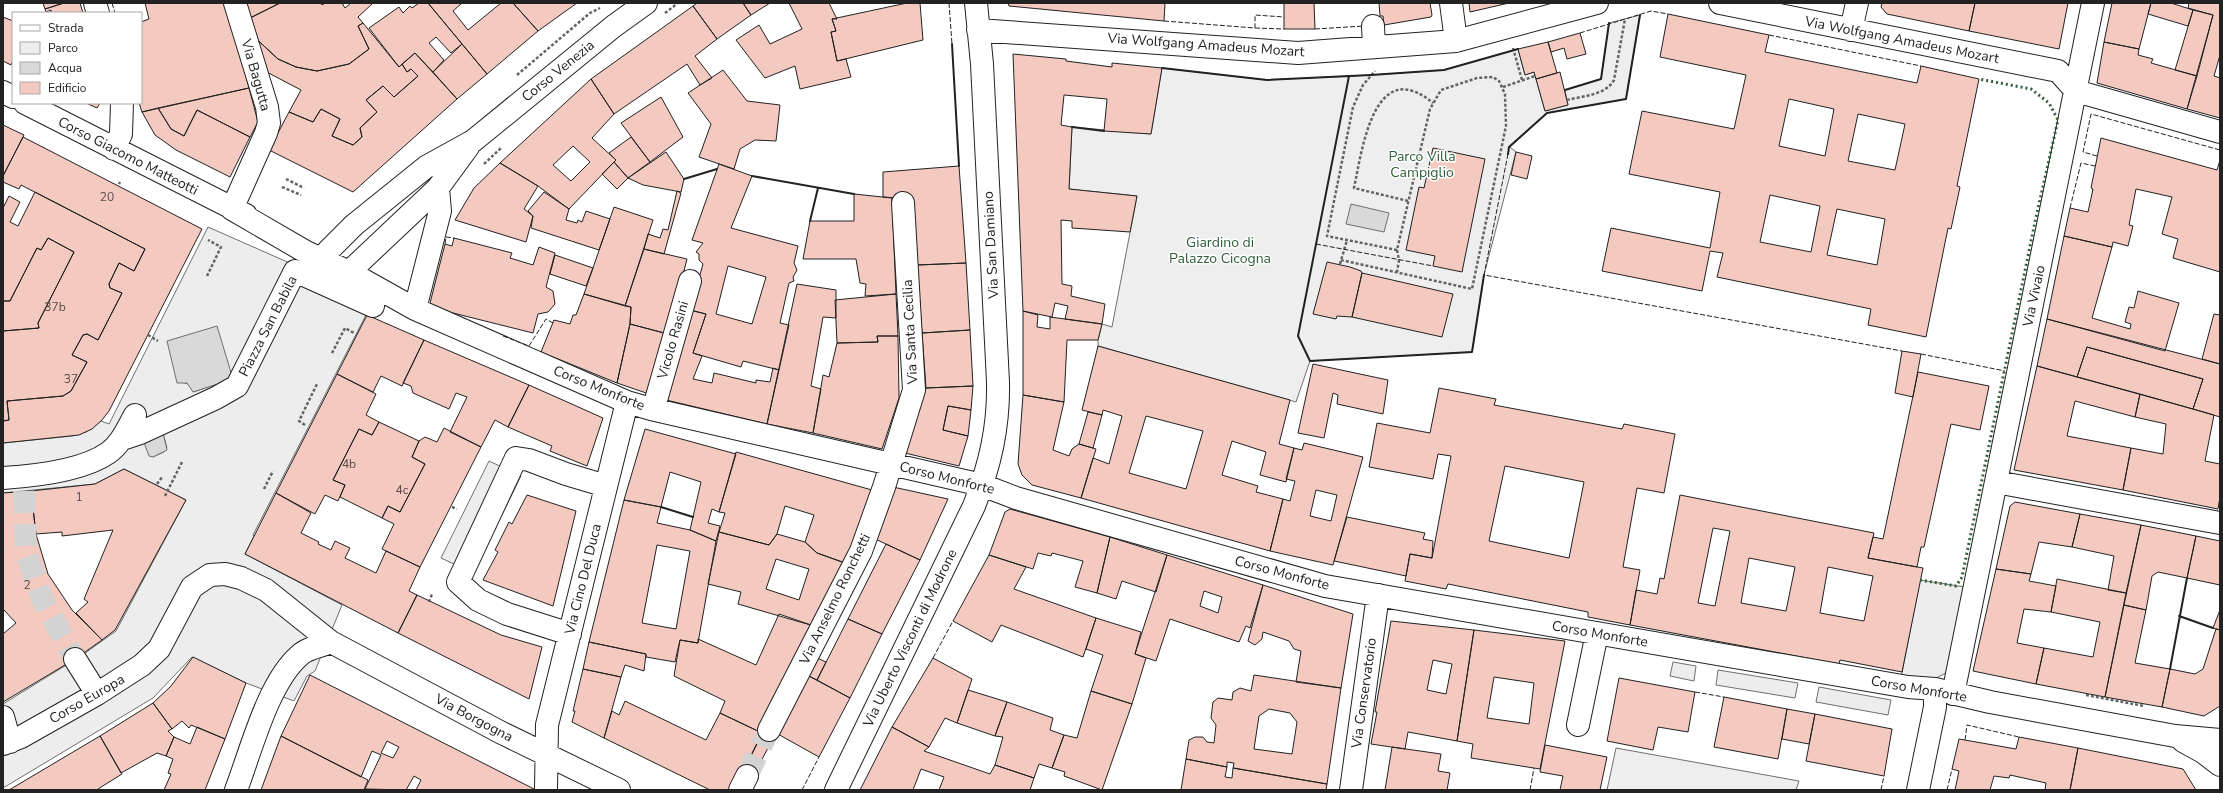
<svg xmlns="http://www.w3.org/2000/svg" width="2223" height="793" font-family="'Nunito Sans',sans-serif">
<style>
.green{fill:#eee;stroke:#6f6f6f}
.parking{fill:#ededed;stroke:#6f6f6f;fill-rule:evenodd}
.water{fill:#d9d9d9;stroke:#6f6f6f}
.building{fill:#f3c9c0;stroke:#222;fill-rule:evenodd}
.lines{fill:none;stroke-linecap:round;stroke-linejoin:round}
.minor-tunnel{stroke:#d3d3d3;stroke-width:22;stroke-dasharray:22 11;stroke-linecap:butt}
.minor-casing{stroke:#222;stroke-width:24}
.path{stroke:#646464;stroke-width:2.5;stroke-dasharray:3 2;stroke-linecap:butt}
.minor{stroke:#fff;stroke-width:22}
.hedge{stroke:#2f5e38;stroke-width:3;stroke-dasharray:2 3;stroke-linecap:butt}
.fence{stroke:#222;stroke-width:1;stroke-dasharray:5 2;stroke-linecap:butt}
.wall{stroke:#222;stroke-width:2}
.labels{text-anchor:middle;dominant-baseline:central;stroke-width:3;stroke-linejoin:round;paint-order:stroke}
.number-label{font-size:12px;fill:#564c4a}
.street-label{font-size:14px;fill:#222;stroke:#fff}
.park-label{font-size:14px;fill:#2f5e38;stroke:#fff}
</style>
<rect width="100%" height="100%" fill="#fff"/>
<path class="green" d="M1640,15L1626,99L1547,113L1510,147L1516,152L1484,275L1472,352L1310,361L1296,402L1098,346V340L1102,324L1112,327L1137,196L1069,189L1072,127L1151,134L1162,68L1267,80L1371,75L1444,70L1518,49L1525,75L1534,72L1545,111L1568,105L1565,90L1601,79L1609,23Z
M1616,748L1799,781L1796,790H1607Z"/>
<path class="parking" d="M208,227L378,302L367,313L253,535L254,536L245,554L342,605L315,671L307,676L294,701L246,683L192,657L153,698L3,788V704L81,656L116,631L186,500L124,469L95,484L3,493V443L72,436L86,432L101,421L109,424ZM233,379L193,392L189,384L181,382ZM163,433L167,448L164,452L153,457Z
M489,461L521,476L473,573L441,558Z
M1920,580L1965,587L1950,671L1930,681L1901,678Z
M1673,662L1696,666L1694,681L1670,676Z
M1718,670L1798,683L1795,698L1716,685Z
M1819,687L1891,700L1888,715L1816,702Z"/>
<path class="water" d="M1351,204L1389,213L1384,232L1346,224Z
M217,326L233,379L193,392L187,383H177L167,341Z
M163,433L167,450L153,457L149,456L143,440Z"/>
<path class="building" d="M43,3H64L45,9Z
M64,3H80L83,13H51V10L46,12L45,9Z
M145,3H227L249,88L142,112L139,103H141V22L149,19Z
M243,3H280L248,19Z
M280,3H321L322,5L325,3H342L345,8L351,3H373L358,17L363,23L358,26L369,49L349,64L317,71L296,67L278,59L251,34L248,19Z
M419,3H428L462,44L451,53L436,37L429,43L444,60L433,72L415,53L399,67L369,28L399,7L403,13L410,6L412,8Z
M428,3H462L453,11L468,30L501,3H513L538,31L487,74Z
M513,3H577L538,31Z
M697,3H743L751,15L717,39L693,6Z
M743,3H770L751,15Z
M789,3H829L837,19H832L836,31L831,32L837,61L846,59L851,77L800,89L795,66L765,78L736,40L759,25L770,44L802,29Z
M907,3H920L923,40L837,61L831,32L836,31L832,19Z
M1008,3H1165L1164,21L1009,6Z
M1284,3H1314L1315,29H1284Z
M1379,3H1430L1432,15L1431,17L1384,25L1383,16H1380Z
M1469,3H1509L1470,12Z
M1882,3H1975L1969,31L1887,14L1881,7Z
M1975,3H2068L2059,49L1969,31Z
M2112,3H2151L2139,49L2104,42Z
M2151,3H2171L2193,10L2188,26L2148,14Z
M2189,3H2220V55L2214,76L2220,78V118L2187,109L2213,15L2188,8Z
M693,6L717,39L695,56L712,78L700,85L687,64L614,114L591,79Z
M2193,10L2213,15L2197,76L2175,70Z
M1668,14L1769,35L1765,52L1917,83L1921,66L1979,79L1957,186L1960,187L1951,229L1948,228L1926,337L1868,325L1871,309L1717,277L1723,253L1710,251L1702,291L1602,271L1611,228L1710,248L1720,192L1629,174L1642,111L1734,129L1746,75L1660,57ZM1789,99L1834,109L1825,156L1779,146ZM1858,114L1905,124L1895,170L1848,161ZM1770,195L1820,206L1811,252L1760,242ZM1837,209L1885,219L1877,265L1827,255Z
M3,17L13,21V60L11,65L3,61Z
M363,23L399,67L402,64L407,72L411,69L418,76L394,97L383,86L366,100L377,112L360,128L362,137L353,145L332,136L340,119L321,109L313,122L289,112L301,90L259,68L251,34L278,59L296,67L317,71L349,64L369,49L358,26Z
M1580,33L1586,54L1567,59L1564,48L1551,52L1548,42Z
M1548,42L1557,73L1536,79L1534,72L1525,75L1518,49Z
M2104,42L2139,49L2138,55L2153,59L2151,63L2197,76L2187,109L2097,83Z
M462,44L487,74L457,99L433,72Z
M415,53L457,99L353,192L269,150L289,112L313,122L321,109L340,119L332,136L353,145L362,137L360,128L377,112L366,100L383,86L394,97L418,76L411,69L407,72L402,64Z
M1013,54L1066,59V61L1112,67V63L1162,68L1151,134L1104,131L1107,99L1064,95L1061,125L1072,127L1069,189L1137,196L1130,232L1072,228V221L1061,220L1062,284L1072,286L1071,296L1105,304L1102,324L1065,319L1068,306L1055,303L1052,317L1023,311Z
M723,70L747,101L780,105L776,141L755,140L740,149L734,169L699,157L711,124L688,93Z
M1560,72L1568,105L1545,111L1536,79Z
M591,79L614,114L592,138L616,160L569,209L538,186L500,163ZM573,146L590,162L571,181L553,165Z
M249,88L258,122L250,137L197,110L184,136L171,129L158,108Z
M661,97L683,137L650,162L621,123Z
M86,103H100L97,108Z
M158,108L171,129L184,136L197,110L250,137L230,177L176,150L155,135L142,112Z
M3,125L24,135L3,176Z
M23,137L202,229L109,411L102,420L92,429L79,435L3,443V421L9,420L7,401L63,396L71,391L87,362L72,355L83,335L87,334L98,340L122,293L110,288L109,284L119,263L134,271L145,249L21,185L19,189L3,182V176Z
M631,137L650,162L628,178L614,162L616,160L609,153Z
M2101,138L2217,170L2220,160V272L2173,258L2178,239L2162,234L2172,197L2136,189L2129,225L2133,226L2128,246L2113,242L2112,247L2064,236L2070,208L2088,212L2093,189L2091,188Z
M1433,148L1485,159L1462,272L1433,266L1435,256L1406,250L1419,187L1424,188Z
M666,152L684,179L681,192L643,185L628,178Z
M1516,152L1532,156L1527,179L1511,175Z
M614,162L628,178L617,189L602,174Z
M500,163L538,186L524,209L533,216L526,242L455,220L474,188Z
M719,164L752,176L731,228L798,246L794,263L797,270L793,277L794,281L789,283L780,323L789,325L779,370L743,361L741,367L693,353L706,314L690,310L703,264L699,260V254L696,252L703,243L692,240ZM728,266L766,277L752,324L716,314Z
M959,166L966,263L917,265L913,199L883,197V172Z
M677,191L681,193L664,254L644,249L648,234L660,238L663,229L668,230Z
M35,192L145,249L134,271L119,263L109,284L110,288L122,293L98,340L87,334L83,335L72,355L87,362L71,391L63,396L7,401L9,420L3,421V331L39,328L38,323L74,252L48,238L41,250L37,248L10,301H3V208L9,196L20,202L10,222L18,226Z
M544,192L569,209L566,220L577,223L578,220L582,222L586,211L610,219L599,250L531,228L533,216L528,211Z
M854,194L892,198L896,294L865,296L866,284L860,283L856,259H803L810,221H854Z
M614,207L653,220L625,306L584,294Z
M2064,236L2112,247L2092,318L2130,329L2131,324L2125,322L2129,307L2134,308L2138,291L2179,303L2165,351L2047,319Z
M48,238L74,252L38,323L39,328L3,331V301H10L37,248L41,250Z
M454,238L512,253L510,258L533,265L539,247L555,253L546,287L553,291L555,304L548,312L538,314L533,333L429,307L445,244L452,246Z
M644,249L687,259L668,334L630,324L631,307L625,306Z
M555,255L593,268L586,286L550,274Z
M1327,262L1350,267L1361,271L1362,273L1352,317L1337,316L1336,319L1313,314Z
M966,263L970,330L922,333L917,265Z
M1362,273L1453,294L1442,337L1352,317Z
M797,284L836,290V318L823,317L811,386L821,389L813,433L767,424Z
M584,294L631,307L630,324L617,383L541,352L554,320L570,324L573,315H576Z
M896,294L898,336H877L878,342L837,343L835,300Z
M690,310L706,314L693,353L702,356L693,379L712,383L714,373L756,383V380L770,382L773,368L779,370L767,424L662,399Z
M1023,311L1038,315L1037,327L1050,329V317L1102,324L1098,340H1067L1064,402L1023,395Z
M2214,314L2220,315V364L2202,359Z
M367,315L424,340L402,386L381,376L373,392L337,374Z
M2047,319L2220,364V417L2193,409L2203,379L2087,347L2077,377L2037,366Z
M630,324L668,334L652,395L617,383Z
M970,330L973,386L926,388L922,333Z
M877,336H898L899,398L882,449L813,433L823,375L829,377L837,343L878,342Z
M424,340L529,385L508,427L495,420L481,447L450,432L467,397L456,393L449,409L413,393L411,386L403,383Z
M1098,346L1290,400L1279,444L1294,448L1286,482L1260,475L1266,452L1232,441L1222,475L1258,486L1256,492L1283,499L1270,551L1081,498L1093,458L1109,464L1122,416L1103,410L1102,415L1082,410ZM1146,416L1203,431L1186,489L1129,473Z
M2087,347L2203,379L2193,409L2077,377Z
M1902,351L1921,354L1913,397L1895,393Z
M1313,364L1388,380L1383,414L1337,404L1338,395L1333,393L1324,438L1298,433Z
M2037,366L2140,394L2135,417L2075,401L2067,436L2131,448L2123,490L2014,470Z
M1918,372L1989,386L1980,430L1951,424L1924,547H1921L1917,567L1868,558L1873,537L1883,539Z
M337,374L376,394L366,415L379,422L372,435L359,429L333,480L345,485L338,501L325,495L315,514L276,493Z
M529,385L603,418L587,466L550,451L552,446L508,427Z
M973,386L971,410L948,406L943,430L968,436L959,466L905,453L926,388Z
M1439,388L1496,399L1494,405L1622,429L1624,424L1675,434L1664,493L1637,488L1623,567L1640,570L1630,625L1588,617V612L1448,584L1446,589L1405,581L1410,554L1432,558L1451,456L1438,454L1433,479L1369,467L1377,423L1430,433ZM1505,466L1584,482L1569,558L1489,541Z
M2140,394L2214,415L2205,461L2220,464V497L2218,509L2123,490L2131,448L2163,454L2166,424L2135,417Z
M1023,395L1064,402L1053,450L1069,456L1072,449L1079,444L1096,449L1081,498L1032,485L1022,475L1018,464Z
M948,406L971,410L968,436L943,430Z
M1088,412L1102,415L1093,448L1079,444Z
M379,422L419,441L412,457L425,464L400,512L388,506L382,518L340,497L345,485L333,480L359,429L372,435Z
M444,428L481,447L420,567L382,549L394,524L382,518L388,506L400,512L425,464L412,457L419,441L425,437L437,442Z
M645,429L736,454L719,512L712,509L708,523L720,526L716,541L690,530L701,482L670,472L661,507L624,500Z
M1304,443L1363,457L1333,565L1270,551L1283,499L1290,501L1295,481L1286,479L1294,448L1302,450ZM1316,490L1337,495L1331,521L1310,516Z
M736,452L872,490L845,563L817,553L805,542L814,515L785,506L777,534L769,545L719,532L725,513L719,512Z
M124,469L186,500L115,630L102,640L76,613L88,602L84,599L113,530L62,536V532L36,534L31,491L95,484Z
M893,487L948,499L920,560L871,537Z
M31,491L36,534L48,574L72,610L102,640L75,659L3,702V634L16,623L3,609V493Z
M276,493L311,513L301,533L319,542L318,544L331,550L335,541L350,548L345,558L376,573L386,551L420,567L409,591L417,595L398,633L245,554Z
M527,495L576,511L553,606L483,580L498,552L495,550L509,522L512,524Z
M1680,495L1874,533L1868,558L1923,568L1902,672L1840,660L1839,664L1630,625L1636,590L1657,594L1660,578L1664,579ZM1713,528L1730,531L1715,606L1698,603ZM1749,558L1795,567L1786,611L1741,603ZM1828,567L1873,576L1864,621L1820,613Z
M624,500L661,507L657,523L690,530L716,541L698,643L680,640L675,662L646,657V654L589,642ZM657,545L690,551L676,629L642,623Z
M2015,502L2080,514L2072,547L2039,542L2031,574L1996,569L2010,506Z
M1010,509L1110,537L1097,593L1075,587L1083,561L1052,553L1051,556L1038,553L1033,569L989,555L1005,512Z
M2080,514L2141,525L2126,593L2108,590L2114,556L2072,547Z
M1347,517L1425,533L1423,539L1433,541L1432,558L1410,554L1406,576L1334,561Z
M2141,525L2196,536L2187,578L2158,572L2152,576L2146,610L2124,605Z
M719,532L769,545L777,534L805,542L817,553L845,563L814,626L738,604L741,592L708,584ZM776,559L809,569L799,600L766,589Z
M2196,536L2220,541V585L2187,578Z
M1110,537L1167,555L1156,592L1122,581L1116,599L1097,593Z
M886,544L920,560L882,634L848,619Z
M989,555L1026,567L1014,589L1096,618L1083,657L1001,625L992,642L953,621Z
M1167,555L1263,585L1250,628L1246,626L1239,642L1170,619L1156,661L1135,654ZM1204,591L1222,597L1218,613L1200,606Z
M1996,569L2031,574L2029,581L2056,586L2051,612L2024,609L2017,643L2044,648L2036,684L1973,671Z
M2057,579L2126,593L2105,697L2036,684L2044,648L2093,657L2100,622L2051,612Z
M1263,585L1353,614L1341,688L1296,682L1301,651L1294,649L1289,641L1263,632L1262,639L1255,645L1248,641Z
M417,595L501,635L542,647L529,699L398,633Z
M2124,605L2146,610L2135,663L2170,669L2162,707L2105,697Z
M2220,610V630L2213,628Z
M779,614L814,626L762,733L720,713L725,701L674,676L680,640L698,643V639L756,665Z
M1096,618L1141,632L1135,654L1146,658L1132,704L1091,691L1103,655L1086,649Z
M848,619L882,634L850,698L817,680Z
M1391,621L1474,630L1457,741L1408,732L1405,749L1371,744L1377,712H1375ZM1433,660L1452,664L1446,694L1427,690Z
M2216,629L2220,630V706L2204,716L2162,707L2170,669L2195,674L2203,669Z
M1474,630L1565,641L1540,769L1471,758L1473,744L1457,741ZM1494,677L1534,683L1529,724L1487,718Z
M589,642L646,654L644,671L625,665L621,677L583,669Z
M813,656L826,662L817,680L805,674Z
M193,657L246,683L225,739L191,725L189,728L182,721L172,729L153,703L171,686Z
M933,658L972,679L957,723L945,718L929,747L892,727Z
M583,669L621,677L604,738L572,722L575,711H573Z
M805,674L850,698L819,757L776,733Z
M310,675L534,789L533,790H416L421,780L414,776L406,790L365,789L381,755L372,751L361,777L281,736ZM387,741L399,747L393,758L381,753Z
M1254,675L1341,688L1327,784L1233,768L1234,763L1227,762V767L1186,759L1189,740L1195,737H1203L1207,742L1214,743L1216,725L1211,718L1213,702L1218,698L1232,700L1233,692L1240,688L1251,691ZM1269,709L1290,713L1297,722L1292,754L1254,749L1259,716Z
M1619,678L1695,692L1688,732L1658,727L1653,750L1607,741Z
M968,690L1007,702L995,736L957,723Z
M1091,691L1132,704L1102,790L1064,776L1065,772L1052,768L1064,735L1077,738Z
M1724,697L1787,709L1778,759L1714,747Z
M625,701L706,740L720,713L762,733L734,790H710L604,738L612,711L619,715Z
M1007,702L1053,718L1050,730L1064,735L1052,768L1039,764L1034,778L995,765L1003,737L995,736Z
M153,703L172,729L168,731L174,737L166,756L157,753L121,773L100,736Z
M1787,709L1815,714L1809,744L1782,739Z
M1815,714L1892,729L1884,776L1806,761Z
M197,727L225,739L205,790H164L171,774L168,773L173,759L166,756L174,737L190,744Z
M892,727L929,747L924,751L990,774L995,765L1034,778L1030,790H939L944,777L921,769L913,790H860Z
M765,728L776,733L752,778L742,774Z
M100,736L122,774L98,789L99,790H9Z
M281,736L368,780L364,790H261Z
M2019,737L2078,748L2070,790H2045L2046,783L2010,775L2009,778L1994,776L1990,790H1955L1959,771L1952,769L1959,739L2016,749Z
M1545,745L1607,757L1600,790H1560L1563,776L1540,772Z
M1392,747L1441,754L1438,771L1450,773L1447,790H1385Z
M2078,748L2183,769L2196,790H2070Z
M1186,759L1227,767L1225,777L1232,778L1233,768L1327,784L1326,790H1181Z"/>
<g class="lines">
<path class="minor-tunnel" d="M24,491L26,553L43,601L75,659
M747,776L769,730"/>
<g class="minor-casing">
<path id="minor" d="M95,3L98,13
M1451,3L1456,41
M1720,3L2058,71L2076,91
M1373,26L1374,47
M978,30L1298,53L1456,41L1597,3
M1851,30L1857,3
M2076,91L2220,132
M3,92L13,97
M25,103L246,215
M114,149L121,134L122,103
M232,209L306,252L349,272L415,309L627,402L651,409L982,485L1016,498L1325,586L1908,687L1935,689L1990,702L2175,736L2220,740
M232,209L266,133L269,123L267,107L235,3
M328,251L354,225L426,167L473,141L614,26L646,3
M349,272L438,188L468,147
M415,309L440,211L438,188
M656,400L690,281
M122,439L140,433L216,398L237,386L295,271L373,306
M3,478C34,476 82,471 108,453C121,444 127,429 135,415
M1996,482L2220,523
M570,634L507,614L478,600L458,582L516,458L529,460L566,474L606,486
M75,659L97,694
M1953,694L2093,3
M3,717L10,742
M1578,725L1597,633
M769,730L861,551L884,487L914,390L903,203
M2183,741L2203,752L2220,765
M3,744L21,737L97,694L142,665L159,649L192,587L210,575L225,574L241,578L266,590L331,642L500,732L619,790
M236,790C251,751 268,682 300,655C307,648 322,646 331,642
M546,790L547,725L627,402
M740,790L747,776
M836,790L974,506C990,465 999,427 998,382L982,64L976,3
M1351,790L1378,595
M1918,790L1935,707V689"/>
</g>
<path class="path" d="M665,13L678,3
M1513,48L1522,80
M517,75L590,13L600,8
M1503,87L1535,76
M1567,100C1583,96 1606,95 1614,80L1625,19
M484,164L501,148
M286,179L304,188
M119,184L120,182
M282,187L301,195
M1408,201L1354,188C1362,150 1374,54 1433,103
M1397,250L1399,260L1397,272
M1341,260L1472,289L1506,126L1505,94L1499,81L1493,77L1477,78L1441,90L1430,109L1397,250L1327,236L1353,107L1363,85L1375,71
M1340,264L1347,240
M207,276L221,247L208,240
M148,335L158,341
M332,353L345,328L354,333
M305,425L299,421L317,384
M157,484L163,476
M264,489L273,471
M165,496L182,462
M452,507L457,509
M429,602L432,594
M2086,695L2144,706"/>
<use href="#minor" class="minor"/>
<path class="hedge" d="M1920,580L1956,586L1962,577L2035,222L2058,120L2049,103L2031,89L1979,79"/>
<path class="fence" d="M112,3L115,13
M949,3L952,44
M1164,21L1255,28V15L1284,17
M1255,28L1284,29
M1315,29L1364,26
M1580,33L1651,11L1668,14
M1769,35L1921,66
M1508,154L1484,275L1902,351
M2097,156L2083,152L2091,114L2220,150
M2070,208L2081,163L2095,166
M445,244L446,237L454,238
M1316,244L1433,266
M503,336L529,346L546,319L553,323
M1921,354L2005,371
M933,658L953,621
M1695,692L1724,697
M1965,740L1967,725L2019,737
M802,790L819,757
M1530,790L1534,768
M1881,790L1884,776
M1947,790L1952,769"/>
<path class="wall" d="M952,44L959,166
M1162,68L1267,80L1371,75L1444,70L1518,49
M1349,76L1298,336L1310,361L1472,352L1484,275
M1565,90L1601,79L1609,23
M1072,127L1104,131
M1508,154L1509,147L1547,113L1626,99L1640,15
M752,176L854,194
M684,179L717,169
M810,221L818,188
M661,507L693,517
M2179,616L2213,628
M2170,669L2187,578"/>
</g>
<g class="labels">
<g class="number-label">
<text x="107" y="197">20</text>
<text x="55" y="307">37b</text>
<text x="71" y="379">37</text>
<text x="349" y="464">4b</text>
<text x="402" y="490">4c</text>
<text x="79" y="497">1</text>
<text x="27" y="585">2</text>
</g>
<g class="street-label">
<text transform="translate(1902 40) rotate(11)">Via Wolfgang Amadeus Mozart</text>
<text transform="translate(1206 45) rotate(4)">Via Wolfgang Amadeus Mozart</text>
<text transform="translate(558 71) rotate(-39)">Corso Venezia</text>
<text transform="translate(256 75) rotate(74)">Via Bagutta</text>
<text transform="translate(128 156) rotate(27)">Corso Giacomo Matteotti</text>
<text transform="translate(991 245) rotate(-93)">Via San Damiano</text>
<text transform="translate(2034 296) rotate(-78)">Via Vivaio</text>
<text transform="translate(268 326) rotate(-63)">Piazza San Babila</text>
<text transform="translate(910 332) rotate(-93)">Via Santa Cecilia</text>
<text transform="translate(673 340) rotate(-74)">Vicolo Rasini</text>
<text transform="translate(599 388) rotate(22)">Corso Monforte</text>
<text transform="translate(947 478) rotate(14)">Corso Monforte</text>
<text transform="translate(1282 573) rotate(15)">Corso Monforte</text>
<text transform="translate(583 579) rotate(-76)">Via Cino Del Duca</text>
<text transform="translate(835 599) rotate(-64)">Via Anselmo Ronchetti</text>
<text transform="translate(1600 634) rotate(10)">Corso Monforte</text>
<text transform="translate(910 638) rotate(-64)">Via Uberto Visconti di Modrone</text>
<text transform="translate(1919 689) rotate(10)">Corso Monforte</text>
<text transform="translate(1364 693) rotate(-82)">Via Conservatorio</text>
<text transform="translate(87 699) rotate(-30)">Corso Europa</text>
<text transform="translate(474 718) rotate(28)">Via Borgogna</text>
</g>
<g class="park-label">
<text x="1422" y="156">Parco Villa<tspan x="1422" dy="16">Campiglio</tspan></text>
<text x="1220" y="242">Giardino di<tspan x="1220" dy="16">Palazzo Cicogna</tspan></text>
</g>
</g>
<rect width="2223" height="793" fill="none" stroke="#222222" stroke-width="8"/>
<rect x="12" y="12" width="130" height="92" fill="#ffffff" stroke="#a7a7a7"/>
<rect x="20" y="25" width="20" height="6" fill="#ffffff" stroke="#a7a7a7"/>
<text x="48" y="32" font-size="12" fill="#222222">Strada</text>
<rect x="20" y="42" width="20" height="12" fill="#eeeeee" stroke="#a7a7a7"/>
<text x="48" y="52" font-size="12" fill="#222222">Parco</text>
<rect x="20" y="62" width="20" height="12" fill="#d9d9d9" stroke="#a7a7a7"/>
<text x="48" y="72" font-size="12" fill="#222222">Acqua</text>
<rect x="20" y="82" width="20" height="12" fill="#f3c9c0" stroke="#a7a7a7"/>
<text x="48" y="92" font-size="12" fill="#222222">Edificio</text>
</svg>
